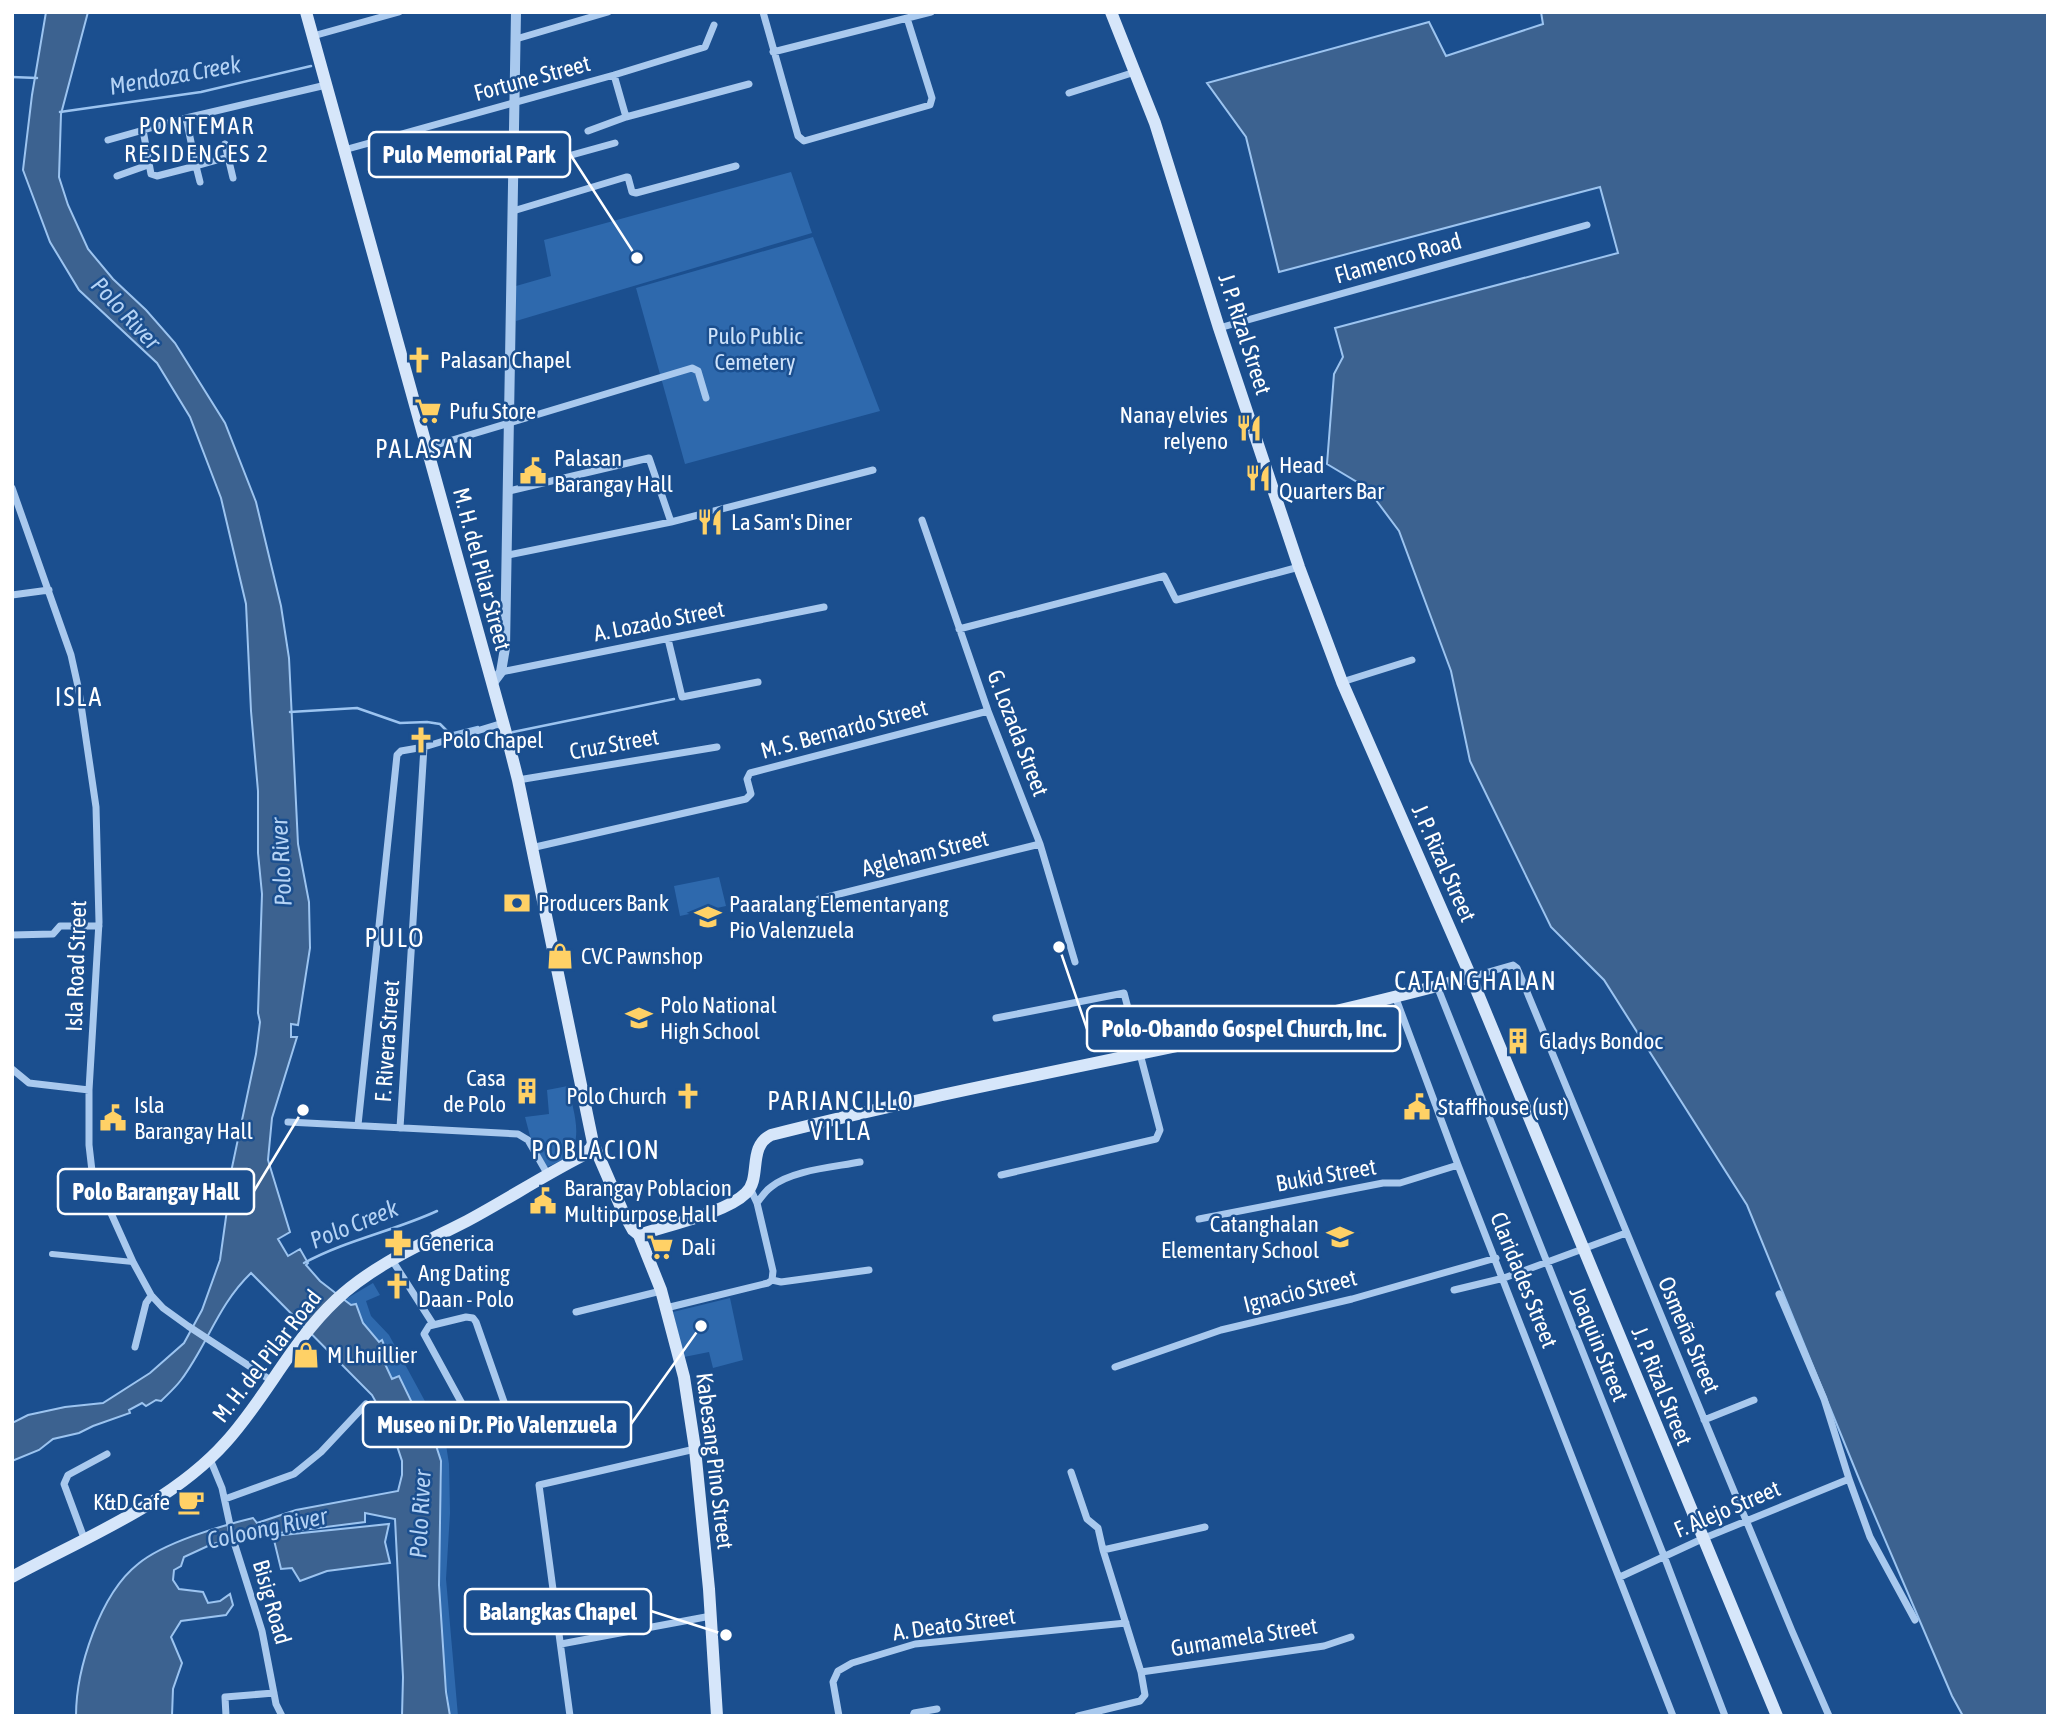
<svg xmlns="http://www.w3.org/2000/svg" width="2060" height="1728" font-family="'Asap Condensed',sans-serif">
<style>
.green{fill:#2e69ad}
.water{fill:#3c6290;stroke:#9cc4f0;stroke-width:2}
.lines{fill:none;stroke-linecap:round;stroke-linejoin:round}
.stream{stroke:#9cc4f0;stroke-width:2.5}
.pedestrian{stroke:#a9c9ee;stroke-width:6}
.minor{stroke:#a9c9ee;stroke-width:7}
.tertiary{stroke:#a9c9ee;stroke-width:10}
.secondary{stroke:#d6e6fa;stroke-width:12}
.labels{text-anchor:middle;dominant-baseline:central;stroke-width:5;stroke-linejoin:round;paint-order:stroke}
.street-label{font-size:23px;fill:#fff;stroke:#1b4f8f}
.park-label{font-size:23px;fill:#cfe3fa;stroke:#1b4f8f}
.poi-label{font-size:23px;fill:#fff;stroke:#1b4f8f;text-anchor:start}
.water-label{font-size:24px;font-style:italic;fill:#b5d3f5;stroke:#1b4f8f}
.neighbourhood-label{font-size:24px;letter-spacing:2px;fill:#fff;stroke:#1b4f8f}
.quarter-label{font-size:26px;letter-spacing:2px;fill:#fff;stroke:#1b4f8f}
.leader{fill:none;stroke:#fff;stroke-width:2.5}
.callout-dot{fill:#fff;stroke:#1b4f8f;stroke-width:2.5}
.callout{fill:#1b4f8f;stroke:#fff;stroke-width:2.5}
.callout-label{font-size:24px;text-anchor:middle;font-weight:bold;fill:#fff}
</style>
<rect width="100%" height="100%" fill="#1b4f8f"/>
<path class="green" d="M791,172L812,233L516,321V286L551,276L544,240Z
M813,237L880,411L685,464L636,288Z
M719,877L726,906L680,916L674,886Z
M568,1086C572,1106 585,1140 567,1156C562,1161 554,1164 547,1167L530,1136L525,1117L549,1114L547,1090Z
M373,1283L380,1295L366,1301L371,1316L389,1335L445,1438L449,1464L450,1513L446,1579L458,1716H450L435,1581L442,1477L439,1451L426,1421L412,1403L399,1377L392,1379L363,1323L346,1299Z
M730,1298L743,1360L713,1368L709,1352L684,1357L673,1312Z"/>
<path class="water" d="M46,12H88L61,114L59,177L68,205L88,249L113,279L146,310L175,343L225,423L256,502L281,606L289,658L298,844L309,902L310,948L298,1025L291,1024V1037H297L272,1118L268,1160L290,1232L278,1239L288,1256L300,1249L308,1263L306,1265L320,1281L351,1305L356,1304L363,1323L379,1342L382,1340L391,1361L385,1364L392,1379L399,1376L412,1403L419,1410L432,1433L441,1461L439,1585L446,1692L450,1716H402L403,1677L395,1519L365,1513V1522L271,1534L243,1535L210,1545L184,1557L181,1566L174,1570L173,1580L179,1589L203,1592L208,1603L220,1601L230,1594L233,1605L226,1615L181,1621L171,1637L182,1663L173,1689L172,1716H76C76,1669 100,1594 138,1564C163,1543 220,1526 253,1518L257,1523L296,1510L398,1491L402,1475V1461L392,1431L372,1395L251,1273C217,1306 208,1344 181,1380C175,1388 168,1394 161,1401L156,1400L146,1406L142,1403L129,1410L130,1413L93,1426L79,1433L53,1439L39,1450L12,1461V1423L28,1415L65,1407L103,1403L150,1373L184,1343L202,1310L220,1260L227,1210V1191L256,1054L260,1022L258,1013L262,894L258,853V791L251,711L246,604L221,498L190,417L157,363L79,290L50,242L23,170L32,95Z
M1541,12H2048V1716H1963L1952,1696L1862,1486L1747,1205L1604,980L1551,927L1470,761L1451,671L1399,531L1367,488L1327,464L1334,374L1343,357L1335,328L1618,253L1600,187L1279,272L1246,137L1207,83L1429,22L1446,56L1543,24Z
M389,1524L385,1542L390,1563L327,1571L300,1581L292,1568L281,1569L273,1536Z"/>
<g class="lines">
<path class="stream" d="M12,77L37,78
M60,112L201,92L311,66
M290,712L357,708L400,723L427,722L440,724L450,734L478,727
M513,732L674,699
M304,1263C346,1240 394,1231 437,1211
M431,1439L522,1429L563,1430L602,1422L613,1443"/>
<path class="pedestrian" d="M52,1254L133,1262"/>
<path class="minor" d="M763,12L798,136L804,141L930,105L932,98L907,18
M313,36L399,12
M516,39L608,12
M773,52L931,12
M614,75L626,117
M1069,93L1135,72
M186,118L196,166L228,157L225,144
M143,130L151,174L157,176L196,166L200,182
M588,131L626,117L749,84
M108,140L186,118L326,85
M344,150L614,75L705,47L714,25
M228,157L233,178
M514,171L615,143
M117,176L148,165
M513,211L626,177H628L632,192L636,193L736,166
M1219,328L1587,225
M426,448L692,368L698,371L706,398
M12,488L71,655L79,691L96,807L99,922L89,1090V1145L92,1171L133,1262L151,1295L163,1308L188,1326L272,1381
M509,491L649,458L671,522
M922,520L988,711L1040,844L1075,962
M508,555L671,522L873,470
M12,595L49,590
M959,629L1164,576L1176,600L1299,567
M668,639L682,697L758,682
M501,672L824,607
M1342,682L1412,660
M518,780L717,747
M531,848L746,799L751,794L747,779L750,773L988,711
M819,899L1040,844
M12,935L53,934L60,926H99
M1471,977L1513,965L1517,968L1792,1631L1829,1716
M1437,986L1664,1556L1725,1716
M1395,996L1458,1165L1673,1716
M996,1018L1124,993L1160,1130L1156,1139L1001,1175
M12,1069L29,1083L89,1090
M288,1122L518,1134L528,1140L548,1175
M358,1125L397,755L401,751L424,747L503,723
M400,1128L424,747
M750,1188L757,1203L773,1271L772,1280
M757,1203C761,1198 765,1191 771,1187C791,1170 835,1167 860,1162
M1199,1219L1383,1183H1400L1458,1165
M392,1260L433,1324
M772,1280L781,1282L869,1270
M1454,1290L1504,1278L1626,1233
M1779,1294L1824,1399L1849,1479L1870,1537L1915,1620
M666,1308L768,1283L772,1280
M576,1312L661,1291
M466,1317L473,1318L476,1322L504,1402L501,1409L472,1413L466,1411L424,1334L429,1326Z
M135,1347L146,1303L151,1296
M1115,1367L1221,1330L1352,1299L1496,1258
M1704,1420L1754,1400
M210,1459L222,1488L233,1539L262,1631L276,1704L282,1716
M1071,1472L1087,1519L1098,1528L1103,1550L1141,1672L1145,1695L1140,1701L1078,1716
M225,1499L294,1474L321,1452L366,1404
M84,1538L64,1484L68,1475L107,1454
M1103,1550L1205,1527
M1620,1577L1702,1539L1849,1479
M561,1644L711,1616
M1141,1672L1324,1646L1351,1637
M226,1716L225,1697L274,1693
M570,1716L539,1485L695,1449
M839,1716L833,1682L838,1671L852,1663L915,1644L1126,1623
M913,1716L914,1713L937,1709"/>
<path class="tertiary" d="M492,684L501,672L505,648L516,12"/>
<path class="secondary" d="M306,12L506,733L518,780L593,1143L623,1212L633,1230L639,1235L661,1290L684,1377L695,1449L709,1589L717,1716
M1111,12L1155,123L1219,328L1299,567L1342,682L1471,977L1777,1716
M639,1235C667,1225 726,1213 746,1193C762,1178 747,1147 771,1135C1003,1076 1240,1040 1471,977
M12,1577C84,1538 172,1503 226,1442C266,1398 292,1341 336,1300C373,1265 422,1244 467,1221C506,1200 543,1176 582,1156L591,1148L593,1143"/>
</g>
<defs>
<g id="church-bare" transform="scale(2.1)"><path d="M-1.2-6h2.4v3.5h3.3v2.4h-3.3V6h-2.4V-.1h-3.3v-2.4h3.3Z" fill="#ffd166" stroke="#1b4f8f" stroke-width="2.5" paint-order="stroke"/></g>
<g id="supermarket-bare" transform="scale(2.1)"><path d="M-6-5.5h2.5l.6 2H6L4.5 2H-2.5L-4.4-4H-6ZM-1.5 3.2a1.3 1.3 0 1 0 .1 0ZM3 3.2a1.3 1.3 0 1 0 .1 0Z" fill="#ffd166" stroke="#1b4f8f" stroke-width="2.5" paint-order="stroke"/></g>
<g id="restaurant-bare" transform="scale(2.1)"><path d="M-5-6h1v4h1v-4h1v4h1v-4h1v5L-1.5 .5V6h-2V.5L-5-1ZM5-6V6H3V1.5H1.5Q1.5-4 5-6Z" fill="#ffd166" stroke="#1b4f8f" stroke-width="2.5" paint-order="stroke"/></g>
<g id="civic-bare" transform="scale(2.1)"><path d="M-.6-6.5H3V-4.5H.6V-3L4-1V1h2V6H-6V1h2V-1L-.6-3ZM-1.2 2.5V6h2.4V2.5Z" fill="#ffd166" stroke="#1b4f8f" stroke-width="2.5" paint-order="stroke"/></g>
<g id="bank-bare" transform="scale(2.1)"><path d="M-6-4H6V4H-6ZM0-2.3a2.3 2.3 0 1 0 0 4.6a2.3 2.3 0 1 0 0-4.6Z" fill="#ffd166" stroke="#1b4f8f" stroke-width="2.5" paint-order="stroke"/></g>
<g id="school-bare" transform="scale(2.1)"><path d="M0-5L7-2L0 1L-7-2ZM-4 1L0 2.5L4 1V4Q0 6-4 4Z" fill="#ffd166" stroke="#1b4f8f" stroke-width="2.5" paint-order="stroke"/></g>
<g id="shop-bare" transform="scale(2.1)"><path d="M-5-2.5h2.3a2.7 3.5 0 0 1 5.4 0H5L5.5 6h-11ZM-1.5-2.5h3a1.5 2.3 0 0 0-3 0Z" fill="#ffd166" stroke="#1b4f8f" stroke-width="2.5" paint-order="stroke"/></g>
<g id="building-bare" transform="scale(2.1)"><path d="M-4-6H4V6H1V3H-1V6H-4ZM-2.5-4.3h1.7v1.8h-1.7ZM.8-4.3h1.7v1.8H.8ZM-2.5-1h1.7V.8h-1.7ZM.8-1h1.7V.8H.8Z" fill="#ffd166" stroke="#1b4f8f" stroke-width="2.5" paint-order="stroke"/></g>
<g id="pharmacy-bare" transform="scale(2.1)"><path d="M-2-6h4v4h4v4h-4v4h-4v-4h-4v-4h4Z" fill="#ffd166" stroke="#1b4f8f" stroke-width="2.5" paint-order="stroke"/></g>
<g id="cafe-bare" transform="scale(2.1)"><path d="M-5.5-4.5H6V0H3Q3 3.5 0 3.5H-2.5Q-5.5 3.5-5.5 0ZM3-3.2v2h1.7v-2ZM-6 4.5H4V6H-6Z" fill="#ffd166" stroke="#1b4f8f" stroke-width="2.5" paint-order="stroke"/></g>
</defs>
<g fill-rule="evenodd">
<use href="#church-bare" x="419" y="360"/>
<use href="#supermarket-bare" x="428" y="411"/>
<use href="#restaurant-bare" x="1249" y="428"/>
<use href="#civic-bare" x="533" y="471"/>
<use href="#restaurant-bare" x="1258" y="478"/>
<use href="#restaurant-bare" x="710" y="522"/>
<use href="#church-bare" x="421" y="740"/>
<use href="#bank-bare" x="517" y="903"/>
<use href="#school-bare" x="708" y="917"/>
<use href="#shop-bare" x="560" y="956"/>
<use href="#school-bare" x="639" y="1018"/>
<use href="#building-bare" x="1518" y="1041"/>
<use href="#building-bare" x="527" y="1091"/>
<use href="#church-bare" x="688" y="1096"/>
<use href="#civic-bare" x="1417" y="1107"/>
<use href="#civic-bare" x="113" y="1118"/>
<use href="#civic-bare" x="543" y="1201"/>
<use href="#school-bare" x="1340" y="1237"/>
<use href="#pharmacy-bare" x="398" y="1243"/>
<use href="#supermarket-bare" x="660" y="1247"/>
<use href="#church-bare" x="397" y="1286"/>
<use href="#shop-bare" x="306" y="1355"/>
<use href="#cafe-bare" x="191" y="1502"/>
</g>
<g class="labels">
<g class="street-label">
<text transform="translate(532 78) rotate(-15)">Fortune Street</text>
<text transform="translate(1398 258) rotate(-16)">Flamenco Road</text>
<text transform="translate(1245 334) rotate(72)">J. P. Rizal Street</text>
<text transform="translate(482 569) rotate(75)">M. H. del Pilar Street</text>
<text transform="translate(659 621) rotate(-11)">A. Lozado Street</text>
<text transform="translate(844 729) rotate(-15)">M. S. Bernardo Street</text>
<text transform="translate(1018 733) rotate(69)">G. Lozada Street</text>
<text transform="translate(614 744) rotate(-10)">Cruz Street</text>
<text transform="translate(925 853) rotate(-14)">Agleham Street</text>
<text transform="translate(1444 863) rotate(66)">J. P. Rizal Street</text>
<text transform="translate(76 966) rotate(-88)">Isla Road Street</text>
<text transform="translate(387 1041) rotate(-86)">F. Rivera Street</text>
<text transform="translate(1326 1175) rotate(-10)">Bukid Street</text>
<text transform="translate(1524 1280) rotate(68)">Claridades Street</text>
<text transform="translate(1300 1291) rotate(-14)">Ignacio Street</text>
<text transform="translate(1689 1335) rotate(67)">Osmeña Street</text>
<text transform="translate(1599 1344) rotate(68)">Joaquin Street</text>
<text transform="translate(267 1356) rotate(-52)">M. H. del Pilar Road</text>
<text transform="translate(1662 1386) rotate(68)">J. P. Rizal Street</text>
<text transform="translate(715 1461) rotate(83)">Kabesang Pino Street</text>
<text transform="translate(1727 1509) rotate(-23)">F. Alejo Street</text>
<text transform="translate(272 1602) rotate(74)">Bisig Road</text>
<text transform="translate(954 1624) rotate(-8)">A. Deato Street</text>
<text transform="translate(1244 1637) rotate(-9)">Gumamela Street</text>
</g>
<g class="park-label">
<text x="755" y="336">Pulo Public<tspan x="755" dy="26">Cemetery</tspan></text>
</g>
<g class="poi-label">
<text x="440" y="360">Palasan Chapel</text>
<text x="449" y="411">Pufu Store</text>
<text x="1228" y="415" text-anchor="end">Nanay elvies<tspan x="1228" dy="26">relyeno</tspan></text>
<text x="554" y="458">Palasan<tspan x="554" dy="26">Barangay Hall</tspan></text>
<text x="1279" y="465">Head<tspan x="1279" dy="26">Quarters Bar</tspan></text>
<text x="731" y="522">La Sam's Diner</text>
<text x="442" y="740">Polo Chapel</text>
<text x="538" y="903">Producers Bank</text>
<text x="729" y="904">Paaralang Elementaryang<tspan x="729" dy="26">Pio Valenzuela</tspan></text>
<text x="581" y="956">CVC Pawnshop</text>
<text x="660" y="1005">Polo National<tspan x="660" dy="26">High School</tspan></text>
<text x="1539" y="1041">Gladys Bondoc</text>
<text x="506" y="1078" text-anchor="end">Casa<tspan x="506" dy="26">de Polo</tspan></text>
<text x="667" y="1096" text-anchor="end">Polo Church</text>
<text x="134" y="1105">Isla<tspan x="134" dy="26">Barangay Hall</tspan></text>
<text x="1438" y="1107">Staffhouse (ust)</text>
<text x="564" y="1188">Barangay Poblacion<tspan x="564" dy="26">Multipurpose Hall</tspan></text>
<text x="1319" y="1224" text-anchor="end">Catanghalan<tspan x="1319" dy="26">Elementary School</tspan></text>
<text x="419" y="1243">Generica</text>
<text x="681" y="1247">Dali</text>
<text x="418" y="1273">Ang Dating<tspan x="418" dy="26">Daan - Polo</tspan></text>
<text x="327" y="1355">M Lhuillier</text>
<text x="170" y="1502" text-anchor="end">K&amp;D Cafe</text>
</g>
<g class="water-label">
<text transform="translate(175 75) rotate(-10)">Mendoza Creek</text>
<text transform="translate(126 313) rotate(47)">Polo River</text>
<text transform="translate(281 862) rotate(-93)">Polo River</text>
<text transform="translate(354 1224) rotate(-22)">Polo Creek</text>
<text transform="translate(420 1514) rotate(-87)">Polo River</text>
<text transform="translate(267 1528) rotate(-12)">Coloong River</text>
</g>
<g class="neighbourhood-label">
<text x="197" y="125">PONTEMAR<tspan x="197" dy="28">RESIDENCES 2</tspan></text>
</g>
<g class="quarter-label">
<text x="425" y="449">PALASAN</text>
<text x="79" y="697">ISLA</text>
<text x="395" y="938">PULO</text>
<text x="1476" y="981">CATANGHALAN</text>
<text x="841" y="1101">PARIANCILLO<tspan x="841" dy="30">VILLA</tspan></text>
<text x="596" y="1150">POBLACION</text>
</g>
</g>
<path class="leader" d="M637 258L570 154M1059 947L1087 1029M303 1110L254 1191M701 1326L631 1424M726 1635L651 1611"/>
<g class="callout-dot">
<circle cx="637" cy="258" r="7"/>
<circle cx="1059" cy="947" r="7"/>
<circle cx="303" cy="1110" r="7"/>
<circle cx="701" cy="1326" r="7"/>
<circle cx="726" cy="1635" r="7"/>
</g>
<g class="callout">
<rect x="369" y="132" width="201" height="45" rx="7"/>
<rect x="1087" y="1006" width="313" height="45" rx="7"/>
<rect x="58" y="1169" width="196" height="45" rx="7"/>
<rect x="363" y="1402" width="268" height="45" rx="7"/>
<rect x="465" y="1589" width="186" height="45" rx="7"/>
</g>
<g class="callout-label">
<text x="469" y="163">Pulo Memorial Park</text>
<text x="1244" y="1037">Polo-Obando Gospel Church, Inc.</text>
<text x="156" y="1200">Polo Barangay Hall</text>
<text x="497" y="1433">Museo ni Dr. Pio Valenzuela</text>
<text x="558" y="1620">Balangkas Chapel</text>
</g>
<rect width="2060" height="1728" fill="none" stroke="#ffffff" stroke-width="28"/>
</svg>
